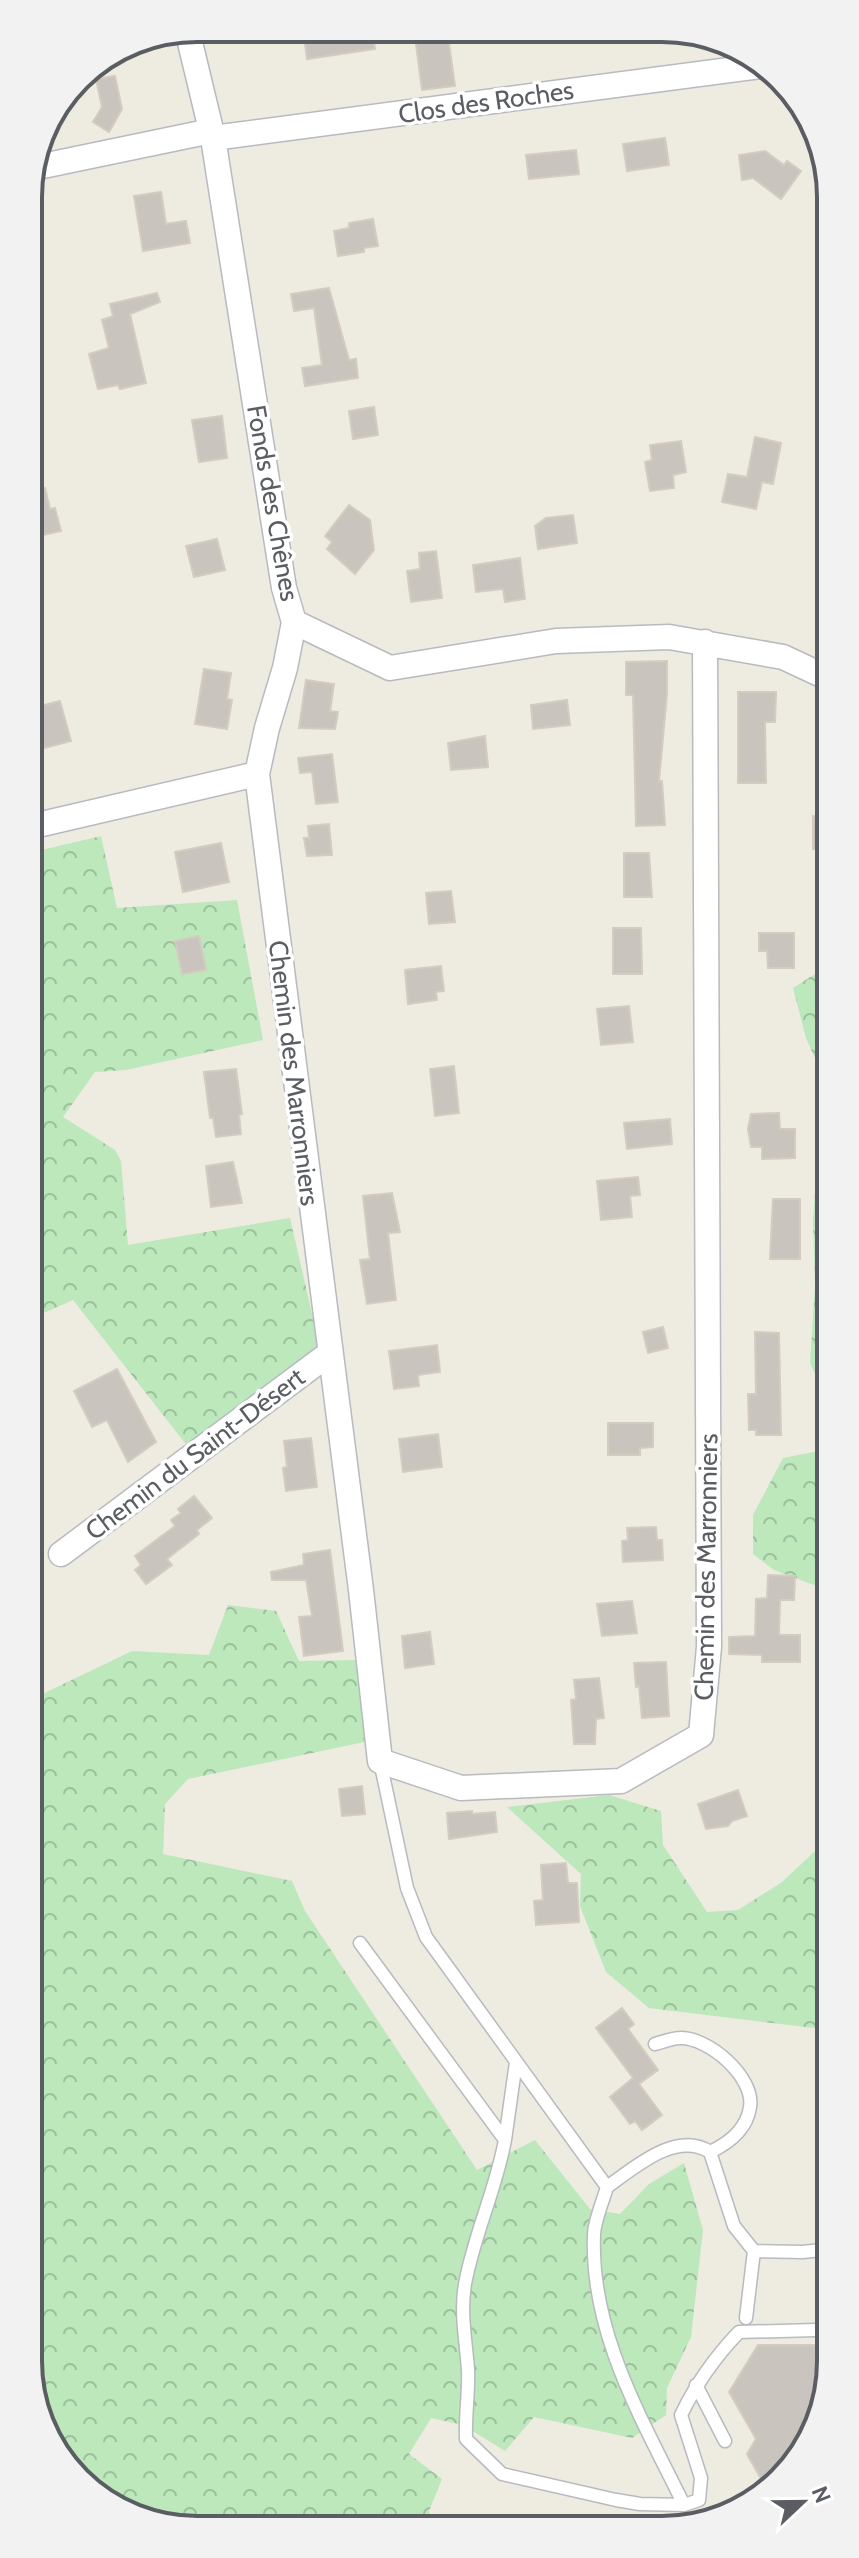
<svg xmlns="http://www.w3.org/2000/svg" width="859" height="2558" font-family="Cabin,sans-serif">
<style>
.forest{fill:url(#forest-crowns)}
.building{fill:#c9c5be;stroke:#d3ccbf;stroke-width:2}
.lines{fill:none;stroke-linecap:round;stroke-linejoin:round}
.lane-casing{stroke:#b7babf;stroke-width:15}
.street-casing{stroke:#b7babf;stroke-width:27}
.lane{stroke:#fff;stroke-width:12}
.street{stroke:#fff;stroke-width:24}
.labels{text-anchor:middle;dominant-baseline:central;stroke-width:7;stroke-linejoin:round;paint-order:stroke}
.street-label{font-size:26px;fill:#5a5e63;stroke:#fff}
.rim{fill:none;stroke:#5a5e63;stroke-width:4}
</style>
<defs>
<pattern id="forest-crowns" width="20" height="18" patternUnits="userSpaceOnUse" patternTransform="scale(2)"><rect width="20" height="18" fill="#bce8bb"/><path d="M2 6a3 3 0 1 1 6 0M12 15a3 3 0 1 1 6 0" fill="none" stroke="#9cbf9c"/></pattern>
</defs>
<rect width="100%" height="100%" fill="#eeebe1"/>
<path class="forest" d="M101,836L117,908L237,900L263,1040L126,1070L95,1072L63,1117L115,1150L121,1161L128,1245L290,1218L321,1353L192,1452L73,1300L30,1319L29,853Z
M829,965V1098L825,1081L806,1038L793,988Z
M829,1130V1403L810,1363L815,1285L813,1222L817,1162Z
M829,1449L830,1591L774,1570L753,1554V1515L783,1458Z
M228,1605L276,1611L299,1661L359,1660L369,1741L188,1779L165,1804L163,1854L292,1881L305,1911L477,2170L535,2140L590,2209L620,2214L649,2184L684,2163L703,2230L691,2337L667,2388L666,2415L632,2438L534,2417L505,2451L463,2425L431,2418L409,2454L442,2479L429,2511L432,2527H164L78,2481L31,2394L30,1700L132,1651L209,1655Z
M609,1795L661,1811L663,1845L707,1912L738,1910L782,1882L830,1837V2030L649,2008L606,1972L580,1906L581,1874L507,1807Z"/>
<path class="building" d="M303,29H372L375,49L307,59Z
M414,29L447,30L455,86L422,90Z
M115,76L122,109L109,132L93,122L102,107L96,79Z
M665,138L669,165L627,171L623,144Z
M576,150L579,174L529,179L526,155Z
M765,151L784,165L787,161L801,171L781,199L753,178L742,180L739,155Z
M161,192L166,224L186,221L190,243L143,251L134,196Z
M373,219L378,246L364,248V252L338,256L334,231L349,228V223Z
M329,288L349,360L356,359L358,378L305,386L302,368L322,365L314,308L294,311L291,294Z
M157,293L160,302L130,314L146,383L120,389L118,385L98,389L89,354L109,348L102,320L113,316L110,304Z
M374,407L378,435L353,439L349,411Z
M222,416L227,458L199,462L192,420Z
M755,437L781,443L773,484L762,482L756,509L722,502L728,474L747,477Z
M681,441L686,472L673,475L674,488L650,491L645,462L652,460L650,445Z
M45,488L50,509L55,508L61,531L29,538V492Z
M349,505L370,520L374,550L355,574L327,549L332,542L325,536Z
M573,515L577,543L538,549L535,526L546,518Z
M217,539L225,570L194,577L186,546Z
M436,551L442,598L411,602L407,571L420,569L419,553Z
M520,558L525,599L505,602L503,589L476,592L473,565Z
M667,661V694L659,781H662L665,825L636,826L633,695H626V662Z
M204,669L231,673L227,699L232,700L227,729L195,724Z
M306,680L334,684L330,711L338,712L335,729L299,728Z
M738,692H776L775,722H765L766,783H738Z
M567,700L570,725L533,729L531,705Z
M60,701L71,741L44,748L36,707Z
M485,736L488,767L451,770L448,743Z
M332,754L338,802L316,804L312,772L300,773L298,758Z
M813,816H829V849H813Z
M329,824L332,855L307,856L304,838H309L308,826Z
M221,843L229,882L183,892L175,852Z
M624,853H649L652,897H624Z
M451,891L455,922L429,924L426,893Z
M613,928H641L642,974H613Z
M759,933H794V968H768L767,951H759Z
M199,936L206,970L182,974L175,941Z
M441,966L444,991L436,992L437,1000L408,1004L405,970Z
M629,1006L633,1042L601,1045L597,1009Z
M454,1066L459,1113L435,1116L430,1069Z
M236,1069L242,1114L239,1115L241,1134L216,1137L213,1118H210L204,1072Z
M779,1113L780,1129H795V1158L762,1159V1147H751L748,1129L751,1114Z
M670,1119L672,1144L627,1149L624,1123Z
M233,1162L242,1203L211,1207L206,1166Z
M638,1177L640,1195L630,1196L632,1217L601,1220L597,1181Z
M392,1193L400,1232L388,1233L396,1300L367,1304L360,1260L370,1259L363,1196Z
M773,1199H800V1259H770Z
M663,1327L668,1348L648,1353L643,1332Z
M755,1332L779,1333L781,1435H756V1430H749L748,1394H756Z
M437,1345L440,1372L418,1375L419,1386L394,1389L389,1351Z
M117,1369L156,1442L128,1462L107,1420L92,1427L74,1391Z
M608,1423H653V1447L640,1448V1455H608Z
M438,1434L442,1467L403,1472L399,1439Z
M311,1438L317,1487L286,1491L283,1468L287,1467L284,1441Z
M194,1496L212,1518L197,1530L199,1534L167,1559L172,1565L146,1584L135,1570L141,1565L135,1556L175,1526L171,1520L181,1513L178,1509Z
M656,1527L657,1540H662L663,1560L623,1562L622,1541L628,1540L627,1528Z
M330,1550L343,1651L304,1656L299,1617L312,1616L306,1580H272L271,1572L304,1565L303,1554Z
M768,1575L795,1576L794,1600H780L779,1635H800V1662H762V1655L729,1654V1637L755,1636L756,1599L767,1598Z
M632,1601L637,1633L602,1636L597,1604Z
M430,1632L434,1664L405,1668L402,1636Z
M666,1662L669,1716L642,1718L639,1686L636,1687L634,1663Z
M599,1678L604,1718L596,1719L595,1744H574L571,1700L576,1699L574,1680Z
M362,1786L365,1814L342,1816L339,1789Z
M738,1790L747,1816L732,1821L728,1826L706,1829L698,1804Z
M472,1811V1814L495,1812L497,1832L449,1839L447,1813Z
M566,1863L568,1883H577L579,1922L536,1925L534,1901L543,1900L541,1865Z
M622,2008L634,2024L628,2029L658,2070L639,2084L662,2115L642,2130L635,2121L630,2124L610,2097L633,2078L596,2028Z
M758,2345H831V2372L789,2472L765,2486L747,2454L756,2439L729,2392Z"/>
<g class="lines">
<g class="lane-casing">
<path id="lane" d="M360,1943L505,2140C496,2189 474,2235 465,2284C460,2313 466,2341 468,2370C469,2393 465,2415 466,2439L502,2474L616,2500L640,2504L684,2505C642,2419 590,2333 594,2234C595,2219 603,2201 607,2187L426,1937L407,1888L380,1761
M655,2044C663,2042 672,2038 680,2038C708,2037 755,2077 750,2107C747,2129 729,2143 710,2152
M505,2140L516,2062
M607,2187C634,2168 676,2130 710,2152L734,2226L754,2251L803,2252L830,2249
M746,2318L754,2251
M696,2385L725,2441
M684,2505L699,2500L701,2478L681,2415C696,2384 715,2357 739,2332L816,2330"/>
</g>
<g class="street-casing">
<path id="street" d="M213,138L760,66
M33,168L211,131
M294,622L390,668L556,641L669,637L783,657L828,678
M257,774L361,1590L380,1761L461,1788L621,1781L701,1735L709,1647L705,642
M29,827L257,774L267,728L285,668L294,622L284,588L213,138L187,30
M61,1554L330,1353"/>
</g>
<use href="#lane" class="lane"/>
<use href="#street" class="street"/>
</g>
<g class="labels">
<g class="street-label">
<text transform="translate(486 102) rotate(-8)">Clos des Roches</text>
<text transform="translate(273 503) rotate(80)">Fonds des Chênes</text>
<text transform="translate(294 1073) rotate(83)">Chemin des Marronniers</text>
<text transform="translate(195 1454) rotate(-37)">Chemin du Saint-Désert</text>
<text transform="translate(706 1567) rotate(-89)">Chemin des Marronniers</text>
</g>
</g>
<path d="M0 0H859V2558H0ZM197 42H662A155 155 0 0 1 817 197V2361A155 155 0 0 1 662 2516H197A155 155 0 0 1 42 2361V197A155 155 0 0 1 197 42Z" fill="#f2f2f3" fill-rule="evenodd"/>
<path class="rim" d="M197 42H662A155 155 0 0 1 817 197V2361A155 155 0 0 1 662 2516H197A155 155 0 0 1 42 2361V197A155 155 0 0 1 197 42Z"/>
<g transform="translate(803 2502) rotate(68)" stroke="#ffffff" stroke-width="6" paint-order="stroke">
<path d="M0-6L14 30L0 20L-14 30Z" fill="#5a5e63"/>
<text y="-12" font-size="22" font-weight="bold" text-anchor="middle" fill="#5a5e63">N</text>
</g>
</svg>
